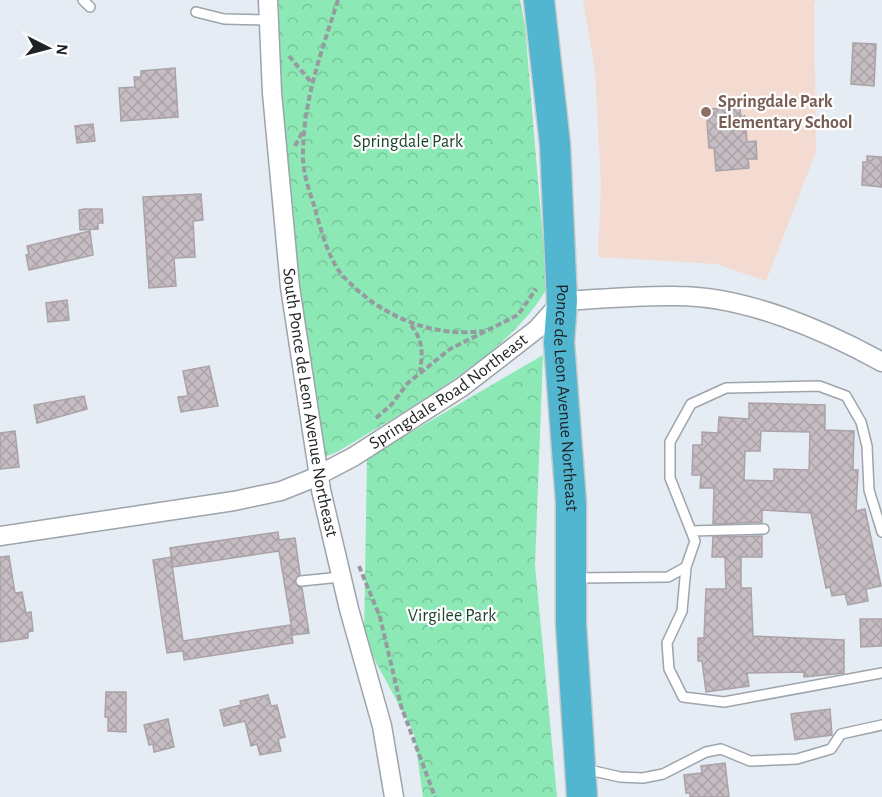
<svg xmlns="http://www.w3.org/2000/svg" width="882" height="797" font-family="'Alegreya Sans',sans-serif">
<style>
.education{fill:#f4dbd2}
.park{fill:url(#park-crowns)}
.building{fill:url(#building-cross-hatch);stroke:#aba2a8;stroke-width:1.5;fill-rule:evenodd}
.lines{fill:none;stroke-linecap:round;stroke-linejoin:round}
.service-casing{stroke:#9da4ab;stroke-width:12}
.minor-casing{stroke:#9da4ab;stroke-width:21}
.trunk-casing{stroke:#c9caca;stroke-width:33}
.path{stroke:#959ba0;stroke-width:4;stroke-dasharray:6 3;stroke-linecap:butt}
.service{stroke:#fff;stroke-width:9}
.minor{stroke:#fff;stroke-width:18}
.trunk{stroke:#53b6d0;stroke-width:30}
.education-dot{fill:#8d6e63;stroke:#fff;stroke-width:2}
.labels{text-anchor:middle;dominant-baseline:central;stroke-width:4.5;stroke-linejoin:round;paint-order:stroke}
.education-label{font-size:18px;font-weight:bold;fill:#785e54;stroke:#fff;text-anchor:start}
.park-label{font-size:18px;fill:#1a452f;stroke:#fff}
.street-label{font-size:18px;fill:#1f2224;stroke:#fff}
</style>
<defs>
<pattern id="park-crowns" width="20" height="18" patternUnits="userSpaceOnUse" patternTransform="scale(1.5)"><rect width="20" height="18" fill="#8ce8b4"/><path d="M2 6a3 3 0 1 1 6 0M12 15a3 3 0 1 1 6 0" fill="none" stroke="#78c79b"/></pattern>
<pattern id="building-cross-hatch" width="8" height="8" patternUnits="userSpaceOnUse" patternTransform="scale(1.5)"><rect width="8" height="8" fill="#c6bdc3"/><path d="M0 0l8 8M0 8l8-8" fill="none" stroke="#aaa2a7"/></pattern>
</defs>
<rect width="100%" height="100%" fill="#e5ecf4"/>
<path class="education" d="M583,0H820L814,2L816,152L766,281L716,264L598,257L601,186L595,71Z"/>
<path class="park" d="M270,0H520L525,26L547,288C509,356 403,412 337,452L324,457L297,324Z
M543,355L535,565L557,797H423L414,733L364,640L367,458Z"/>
<path class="building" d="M853,43L876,44L874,86L851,84Z
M175,68L178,117L121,121L119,88L135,87L134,77H141V71Z
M740,107L741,117L745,116L747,142L756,141L757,159H748L749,168L716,171L714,148H709L707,121H709L710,109Z
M93,124L95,141L77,143L75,126Z
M867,156L882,157V187L862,185L863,162H867Z
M201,194L203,220L193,221L195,257L174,258L176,286L149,288L143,197Z
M84,209H102L103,223H98V229L80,230L79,210Z
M90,231L93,255L29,270L26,255L29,254L27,246Z
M67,300L69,320L48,322L46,303Z
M209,366L218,406L181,412L178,397L188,396L183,371Z
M84,396L87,409L37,423L34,405Z
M749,403L825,405V430L854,431L853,470H858L856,511L865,509L881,586L866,589L868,601L848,605L845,594L832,596L830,587L826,588L811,513L762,510V522L713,524L714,488H700L701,475H692L693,445H702V432L718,433L719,417L749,419ZM761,431L810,432L809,470L774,469V481L744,480L745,451H760Z
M15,431L19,467L0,469V433Z
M278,532L279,540L295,538L300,574L294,582L302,588L309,633L293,635L279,551L173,567L170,548Z
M762,536V557H741V588H751L753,636L844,640V673L804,677V672L747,673L749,686L706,692L702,661H698V638H704L706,589H726L725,557H712L713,537Z
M9,556L15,593L22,592L26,613L31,612L33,631L28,632V638L0,642V557Z
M171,557L183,641L290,625L293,643L184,660L183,651L167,653L153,560Z
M860,619H882V646L861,647Z
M106,692H126V732L108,731V717H105Z
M268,695L271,706L277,705L285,737L278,739L281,751L260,755L257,744L251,746L245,721L224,726L220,710L241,705L240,701Z
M830,709L832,735L795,740L791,714Z
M168,719L174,747L154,752L153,744L149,745L144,725Z
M725,763L729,797H690V793H686L684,775L702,773L701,766Z"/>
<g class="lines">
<g class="service-casing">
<path id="service" d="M83,0L90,7
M196,12L224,19L269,20
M691,531L764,529
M686,567L682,611L667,643L669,669L683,697L724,702L882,673
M576,578L668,577L686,567L695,541L670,478V442L691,404L726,388L819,386L846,396L861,422L867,446L869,490L882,532
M301,581L341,577
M585,769L620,777L643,778L663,774L706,752L721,749L750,761L797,759L831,749L841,734L882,725"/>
</g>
<g class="minor-casing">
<g id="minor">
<path id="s1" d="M268,0L272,93L290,287L321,490L349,609L382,726L394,797"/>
<path id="s2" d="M0,536L234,501L281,491L311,479L353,457L462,387L537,329L562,301C600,299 639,295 677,296C745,296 824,330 882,362"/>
</g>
</g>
<g class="trunk-casing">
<g id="trunk">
<path id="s3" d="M539,0L555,144L562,301L559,342L571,503V624L582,797"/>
</g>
</g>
<path class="path" d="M338,0C322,50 304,98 303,151C302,169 308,188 314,205C320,227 328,259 343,276C379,315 430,338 483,331
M289,56L311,82
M295,146L303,131
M411,325C423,341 423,351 420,371
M376,418L391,405L408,383L450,349L518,315L536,289
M359,566L380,617L401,706L435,797"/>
<use href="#service" class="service"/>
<use href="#minor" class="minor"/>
<use href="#trunk" class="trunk"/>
</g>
<circle class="education-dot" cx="706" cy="112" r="6"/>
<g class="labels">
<g class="education-label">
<text x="718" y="102">Springdale Park<tspan x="718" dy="21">Elementary School</tspan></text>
</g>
<g class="park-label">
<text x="408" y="142">Springdale Park</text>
<text x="452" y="616">Virgilee Park</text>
</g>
<g class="street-label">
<text stroke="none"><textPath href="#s2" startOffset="480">Springdale Road Northeast</textPath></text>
<text stroke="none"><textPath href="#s3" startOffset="399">Ponce de Leon Avenue Northeast</textPath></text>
<text stroke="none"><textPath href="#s1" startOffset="405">South Ponce de Leon Avenue Northeast</textPath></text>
</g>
</g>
<g transform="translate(48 48) rotate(96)" stroke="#ffffff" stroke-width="4.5" paint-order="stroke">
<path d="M0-4.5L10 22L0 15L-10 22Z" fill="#1f2224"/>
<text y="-9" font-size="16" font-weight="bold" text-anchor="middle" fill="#1f2224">N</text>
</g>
</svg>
